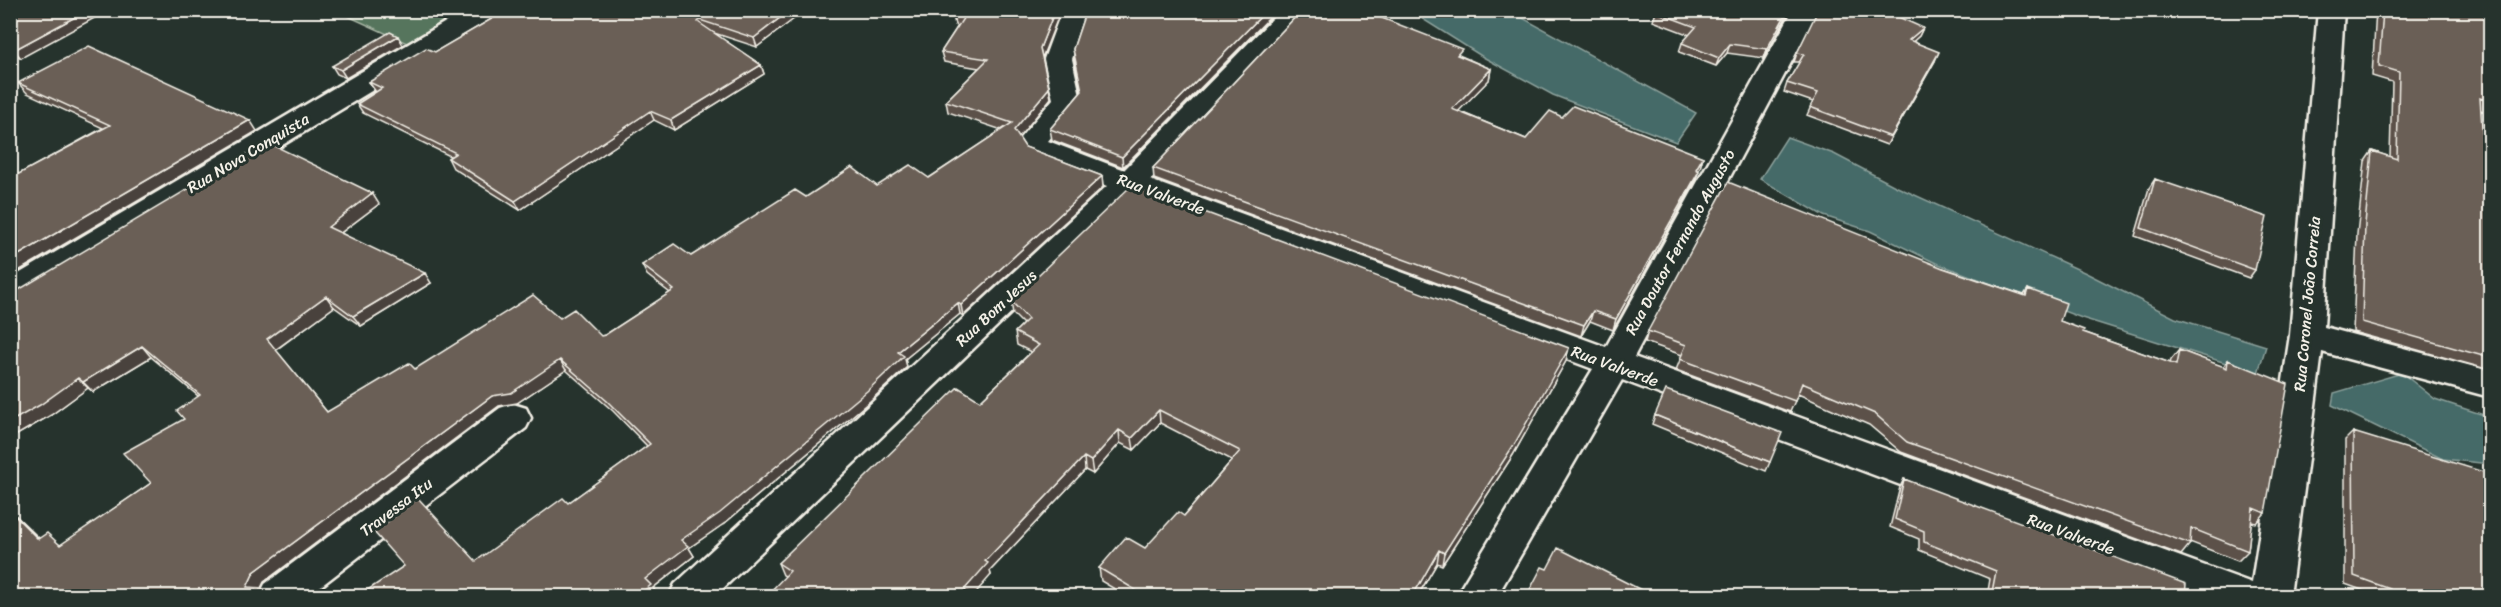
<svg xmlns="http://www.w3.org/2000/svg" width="2501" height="607" font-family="Sriracha,sans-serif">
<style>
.green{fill:#56755d;stroke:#a5b3a2;stroke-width:1.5}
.water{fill:#456a68;stroke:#8ba09b;stroke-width:1.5}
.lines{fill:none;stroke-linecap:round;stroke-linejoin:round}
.minor-casing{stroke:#f4f1e8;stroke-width:5}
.minor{fill:#26332d;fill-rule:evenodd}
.wall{fill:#5b514a;stroke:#f4f1e8;stroke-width:1.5}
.shaded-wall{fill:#4a423c;stroke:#f4f1e8;stroke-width:1.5}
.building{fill:#6a5e56;stroke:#f4f1e8;stroke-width:1.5}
.labels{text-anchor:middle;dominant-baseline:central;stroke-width:6;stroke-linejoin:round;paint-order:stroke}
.street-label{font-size:16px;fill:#f4f1e8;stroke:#26332d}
</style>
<rect width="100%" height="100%" fill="#26332d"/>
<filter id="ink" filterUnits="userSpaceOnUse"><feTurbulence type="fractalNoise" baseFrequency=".0167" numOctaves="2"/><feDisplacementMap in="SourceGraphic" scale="12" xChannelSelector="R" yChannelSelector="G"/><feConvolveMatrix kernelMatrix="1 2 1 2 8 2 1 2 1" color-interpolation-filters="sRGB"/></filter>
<g filter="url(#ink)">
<path class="green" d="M337,11H466L409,44Z"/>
<path class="water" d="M1410,11H1510L1696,113L1676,142L1553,95L1483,57Z
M1787,137L1834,154L1895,186L2086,273L2175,318L2266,346L2258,373L2082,318L1936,263L1870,231L1824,216L1760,179Z
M2402,373L2435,399L2490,417V464L2443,459L2332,405L2334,393Z"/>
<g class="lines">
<g class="minor-casing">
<path id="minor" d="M466,10H499L495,16L22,303L10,307V279Z
M1062,10H1088L1072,59L1081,100L1048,141L1124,170L1281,10H1309L1150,180L1606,347L1793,10H1819L1634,357L2252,583L2290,335L2318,10H2344L2324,327L2490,371V397L2322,352L2290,596H2195L1622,380L1497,596H1456L1593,369L1133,196L715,596H669L675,584L1107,186L1027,156L1018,140L1053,99L1044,59Z
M513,404L526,408L531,418L526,428L308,596H259L265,584L500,408Z"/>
</g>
<use href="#minor" class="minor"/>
</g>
<path class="wall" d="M10,10L21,58L10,54Z
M507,10H799V15L757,47L714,33L761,65L764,74L674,130L654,120L520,210L453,168L448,158L450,156L363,113L357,104L376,92L369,82L435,52Z
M952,10H1061L1042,57L1051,98L1019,138L1025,147L1102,176L1103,187L963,316L960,314L905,359L907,367L870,401L725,523L689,548L694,556L653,588L657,594L654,597H357L476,561L568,503L647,446L613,411L566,370L517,403L499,406L264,582L261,588L10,597V510L39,538L61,545L151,483L184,419L198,396L151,357L93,392L88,388L51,415L10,439V295L379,204L341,233L431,283L361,326L334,307L276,350L327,412L415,369L560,318L601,336L605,335L670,293L647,275L642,265L691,256L806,197L929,178L1002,130L948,112L946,101L979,68L944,62L941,52L958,26L955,25Z
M1086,10H1277L1123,167L1052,140L1050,129L1081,92L1073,49Z
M1302,10H1391L1382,18L1461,56L1491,69L1489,80L1458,111L1526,139L1562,117L1703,157L1695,181L1613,330L1590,321L1581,336L1154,179L1153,168Z
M1790,10L1764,58L1727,53L1716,66L1679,52L1682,43L1690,35L1653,21L1656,12Z
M2376,10H2490V113L2481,110L2486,185L2490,187V370L2353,332L2357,234L2365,161L2372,151L2390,157L2392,82L2372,76Z
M1923,28L1919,36L1913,41L1935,61L1887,145L1807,115L1813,102L1784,92L1787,83L1800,62H1794L1797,53Z
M403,45L346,78L337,74L332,66Z
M18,83L257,131L19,174L103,128L27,93Z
M2155,179L2255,270L2249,278L2135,236L2149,188Z
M1943,268L2024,295L2028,289L2060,321L2083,332L2170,363L2171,360L2179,350L2223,367L2228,360L2265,513L2256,523L2251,522L2248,551L2238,561L2190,542V544L2181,555L1901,452L1869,425L1798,394L1790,412L1676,370L1682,355L1645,342L1648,331Z
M1011,301L1566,361L1513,455L1442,565L1437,563L1417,597H1128L1101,581L1099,568L1145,548L1184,516L1232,460L1160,423L1134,450L1120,443L1093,474L1085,470L990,571L991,575L785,576L783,575L778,563L980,401L1031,352L1017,345L1015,332L1023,324L1013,314Z
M1655,415L1770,462L1766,471L1652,424Z
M2353,432L2490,597H2381L2345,584V440Z
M1904,479L2185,597H1987L1990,579L1919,550V539L1890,527L1900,487Z"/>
<path class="shaded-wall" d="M88,10H109L21,58L14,50Z
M790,10H799V15L757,47L754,38Z
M1055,10H1061L1042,58L1040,48Z
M1267,10H1277L1123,167L1122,157Z
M1380,10H1391L1373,26L1374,15Z
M1788,10H1790L1764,58L1767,49Z
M1923,28L1919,36L1906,48L1909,40Z
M398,36L403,45L346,78L341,70Z
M1730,44L1727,53L1716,66L1719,58Z
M1939,52L1935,61L1887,145L1891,137Z
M761,65L764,74L674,130L671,120Z
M1491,69L1489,80L1450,120L1452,109Z
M1049,88L1051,98L1016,141L1014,130Z
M650,111L654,120L520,210L515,201Z
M250,120L257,131L10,276V260Z
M1703,157L1700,168L1693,180L1696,169Z
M1699,171L1695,181L1613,330L1616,319Z
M1102,176L1103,187L963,316L961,305Z
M372,193L379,204L335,237L328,227Z
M425,273L431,283L361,326L353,316Z
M326,296L334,307L275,350L267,339Z
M958,303L960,314L905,359L907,367L870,401L725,523L689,548L694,556L653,588L657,594L654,597H636L645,579L681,540L898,352Z
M1593,311L1590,321L1581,336L1584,325Z
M142,346L151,357L93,392L83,382Z
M1569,348L1566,361L1513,455L1442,565L1444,553Z
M560,360L566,370L517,403L499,406L264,582L257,596L247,587L254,572L492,396Z
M78,378L88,388L51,415L10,439V422Z
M1159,410L1160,423L1134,450L1132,438Z
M1119,430L1120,443L1093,474L1091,461Z
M1084,457L1085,470L990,571L991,575L972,597L964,590L985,561Z
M10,510L50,549L38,539L10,511Z
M1439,550L1437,563L1417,597H1412Z"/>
<path class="building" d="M10,10H88L14,50L10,48Z
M507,10H790L754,38L700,20L698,22L761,65L671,120L650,111L515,201L448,158L456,153L357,104L382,88L369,82L426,48L435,52Z
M956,10H1055L1040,48L1049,88L1014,130L1025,147L1102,176L961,305L958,303L898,352L904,356L867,391L720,513L681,540L688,546L645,579L651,585L636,597H357L404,566L374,532L418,498L476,561L563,498L568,503L650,444L607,401L560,360L511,393L492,396L254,572L247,587L262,588L268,597H10V511L38,539L47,533L60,545L151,483L123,453L184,419L177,411L200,395L142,346L83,382L78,378L40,405L10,422V295L267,142L372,193L328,227L425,273L353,316L326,296L267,339L327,412L409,363L415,369L533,295L560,318L574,309L601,336L605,335L674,290L642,265L674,244L691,256L795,190L806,197L852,167L877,186L910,165L929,178L1012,123L946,101L988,59L941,52L964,17L953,14Z
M1086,10H1267L1122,157L1050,129L1082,91L1073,49Z
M1302,10H1380L1374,15L1462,49L1457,55L1491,69L1452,109L1526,139L1550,111L1562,117L1573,106L1703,157L1696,169L1699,171L1616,319L1593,311L1584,325L1153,168Z
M1657,10H1788L1767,49L1730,44L1719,58L1682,43L1696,27L1656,12Z
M1818,10H1883L1923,28L1909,40L1939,52L1891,137L1810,107L1818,93L1787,83L1804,54L1797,53Z
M2383,10H2490V101L2480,98L2486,185L2490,187V358L2362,322L2365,224L2372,151L2397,159L2399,72L2379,66Z
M390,32L398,36L341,70L332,66Z
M89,46L250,120L10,260V169L19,174L110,125L18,83Z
M2155,179L2267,217L2255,270L2141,228Z
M1728,182L1943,268L2026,296L2028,289L2066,303L2060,321L2084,330L2083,332L2176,365L2179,350L2227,368L2228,360L2288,384L2265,513L2253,508L2248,551L2191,528L2190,544L1907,442L1875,414L1802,383L1795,401L1680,359L1686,345L1648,331Z
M1132,185L1569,348L1515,443L1444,553L1439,550L1412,597H1147L1099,568L1126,537L1145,548L1178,512L1184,516L1240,451L1159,410L1132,438L1119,430L1091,461L1084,457L985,561L988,563L964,590L976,597H765L790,571L778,563L958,387L980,401L1039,345L1015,332L1028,319L1011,301Z
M1666,390L1782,433L1770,462L1655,415Z
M2353,432L2490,474V597H2389L2390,589L2354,576Z
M1904,479L2186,584L2185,597H1991L1996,571L1924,542V531L1895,519Z
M1558,548L1655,597H1526L1542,567L1547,569Z"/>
</g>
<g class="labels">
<g class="street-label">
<text transform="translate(248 153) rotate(-31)">Rua Nova Conquista</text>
<text transform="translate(1161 194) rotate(20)">Rua Valverde</text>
<text transform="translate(1680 242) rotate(-61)">Rua Doutor Fernando Augusto</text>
<text transform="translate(2307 304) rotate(-85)">Rua Coronel João Correia</text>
<text transform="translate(996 308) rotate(-43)">Rua Bom Jesus</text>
<text transform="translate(1615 366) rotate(20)">Rua Valverde</text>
<text transform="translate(396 507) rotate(-37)">Travessa Itu</text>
<text transform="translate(2071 534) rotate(20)">Rua Valverde</text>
</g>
</g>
<rect width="2501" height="607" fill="none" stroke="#26332d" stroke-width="36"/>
<rect x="18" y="18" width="2465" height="571" fill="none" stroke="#f4f1e8" stroke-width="2" filter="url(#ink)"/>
</svg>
